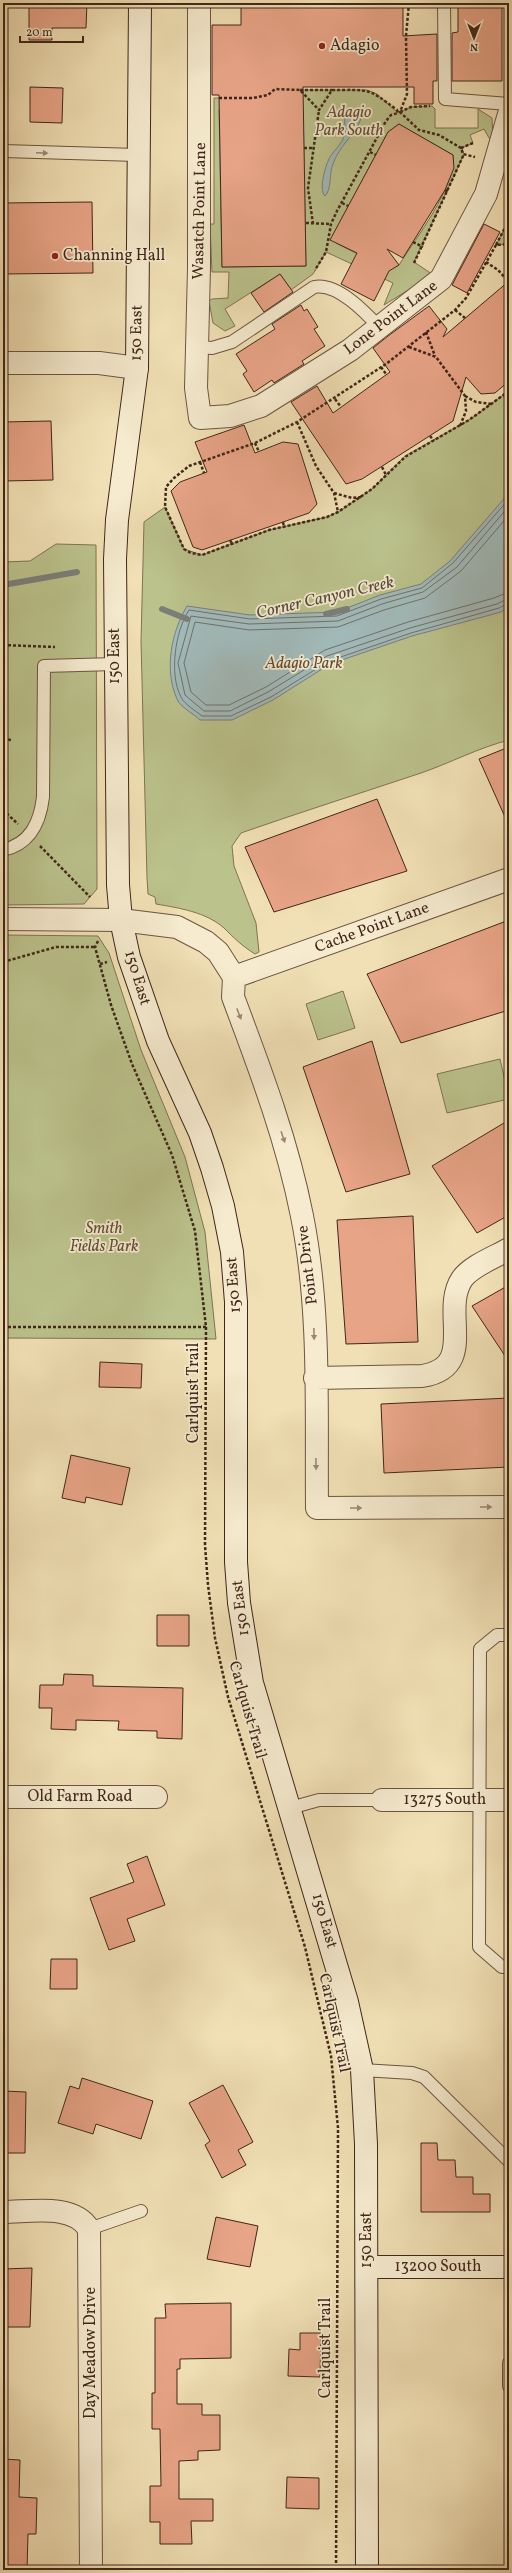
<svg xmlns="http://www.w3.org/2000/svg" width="512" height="2573" font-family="Vollkorn,serif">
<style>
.green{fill:#bbc28c;stroke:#7e7453;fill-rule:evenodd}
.water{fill:#a1baba;stroke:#7a7f7a}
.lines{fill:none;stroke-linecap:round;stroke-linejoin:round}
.shore{stroke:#70706a;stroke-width:1}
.stream{stroke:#7a7f7a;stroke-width:6}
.building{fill:#e8a487;stroke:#40261a}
.lane-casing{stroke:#6c5441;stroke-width:14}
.street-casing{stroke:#6c5441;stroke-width:24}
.secondary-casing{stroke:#40261a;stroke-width:24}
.path{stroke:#40261a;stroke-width:2.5;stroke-dasharray:3 2;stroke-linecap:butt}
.lane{stroke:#f6ebcf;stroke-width:12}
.street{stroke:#f6ebcf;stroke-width:22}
.secondary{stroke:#f6ebcf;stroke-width:22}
.oneway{fill:#9b8874}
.poi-dot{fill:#8f2418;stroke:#f6ebcf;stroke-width:1.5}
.labels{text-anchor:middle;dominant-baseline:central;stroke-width:3.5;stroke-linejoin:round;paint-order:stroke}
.poi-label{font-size:16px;fill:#40261a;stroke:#f6ebcf;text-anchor:start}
.park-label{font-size:16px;font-style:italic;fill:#5f4d36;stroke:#f6ebcf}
.street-label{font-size:16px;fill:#40261a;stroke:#f6ebcf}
.water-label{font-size:17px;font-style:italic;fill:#584b42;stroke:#f6ebcf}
</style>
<rect width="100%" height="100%" fill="#f1e0b5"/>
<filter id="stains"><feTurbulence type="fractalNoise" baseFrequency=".005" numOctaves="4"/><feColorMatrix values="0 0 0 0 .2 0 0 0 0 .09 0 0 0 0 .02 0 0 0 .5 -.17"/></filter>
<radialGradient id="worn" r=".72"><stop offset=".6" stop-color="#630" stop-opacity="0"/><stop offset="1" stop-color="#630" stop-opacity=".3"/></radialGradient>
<path class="green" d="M300,90H367L377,94L398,113L411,107L432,106L435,109V128H478V109L492,118L493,140L489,138L484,129L470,135L473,143L462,148L464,154L414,262L432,274L431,276L384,305L393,283L326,252L313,274L291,290L280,274L225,309L235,326L225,331L213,323L209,301L212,299L228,298L229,272H212L210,224H214V98H253ZM303,107L306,266L222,267L219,109ZM399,124L453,155C455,189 417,236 399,265L389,270L336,243L335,231L388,132Z
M509,220V244L496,245Z
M509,391V740C478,748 450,763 421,773C361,793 301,812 241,833L232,846L234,866L256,923L259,952L255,954C242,946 234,938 224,928C206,912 179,908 156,904L155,897L148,894L147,878L141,641L144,522L165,507L184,549L202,555L269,530L327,517L338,512L372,489L405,456L469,420Z
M56,544L96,545L97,889L84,904L3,905V562L30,561Z
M3,935L98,936L109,953L141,1050L185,1157L205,1232L216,1339L3,1338Z
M343,991L355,1028L318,1040L306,1004Z
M500,1059L509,1099L447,1113L437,1074Z"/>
<path class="water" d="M347,114L355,115L361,119C354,136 339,146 333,164C329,173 332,189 325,196C318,189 326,164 330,157C335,149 342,144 344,136C347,128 342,121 347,114Z
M509,493V606L501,612L412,636L330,664L273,700L232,720H200C194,714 180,707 177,699C164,670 171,633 187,606L250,615L337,612L380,595L421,584L450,561Z"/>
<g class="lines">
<path class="shore" d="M509,499L453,563L422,588L381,599L337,616L250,619L189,610C175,631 169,675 181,697C184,704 196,711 202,716H231L271,697L329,661L411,633L499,608L509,603
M509,506L457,567L423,592L382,604L338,621L249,624L191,616L178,663L185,695L204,711H230L268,692L327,656L410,628L497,604L509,598
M509,515L461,571L425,598L384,610L338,627L249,630L195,622L184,663L191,692L206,705H229L266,687L325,650L408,622L494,598L509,592"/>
<path class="stream" d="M3,585L77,572
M162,609L187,619
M326,614L347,609"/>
</g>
<path class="building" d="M29,3H87L86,28H52V40H29Z
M403,3V36L437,34V81H433V104H414V87H303L306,266L222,267L219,95H212V25H241V4Z
M458,3H502V81H452V33L458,32Z
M30,87L63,88L62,123L30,122Z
M399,124L453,155L454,168L445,190L403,258L387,249L399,265L389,271L374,301L341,284L357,253L330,240L388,132Z
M92,202L93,273L3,274V203Z
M484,224L500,232L467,293L452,285Z
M280,274L293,292L264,312L251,293Z
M509,281V381L495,393L481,394L466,377L453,421L362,479L346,484L291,402L317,386L333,413L390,372L373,348L388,336L429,306L447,329L443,337Z
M301,305L304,311L307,309L318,327L314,329L325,346L302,361L304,364L274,383L272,380L254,392L243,374L247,371L236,354L275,329L272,324Z
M51,421L53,480L3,481V422Z
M244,425L255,453L283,442L298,444L317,504L309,513L283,522L202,550L193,547L171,491L180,482L207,472L195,442Z
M509,747V826L479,759Z
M377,799L407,871L274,912L245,847Z
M509,920V1010L401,1043L367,974Z
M372,1041L410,1174L346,1192L303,1067Z
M509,1120V1215L477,1233L432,1166Z
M413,1216L418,1342L346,1344L337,1220Z
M509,1285V1362L472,1306Z
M100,1362L142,1364L141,1388L99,1387Z
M509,1398V1467L384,1473L381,1404Z
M71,1455L130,1468L122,1505L86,1497L85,1503L62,1498Z
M157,1615H189V1646H157Z
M64,1674L93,1675V1686L183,1688L182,1739L157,1738V1731L118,1730L119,1721L76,1720V1730L51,1729L52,1708H39L40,1685H63Z
M147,1856L165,1905L127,1919L135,1941L109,1950L90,1898L134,1882L127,1864Z
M51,1959H77V1989H50Z
M82,2078L153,2101L141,2139L96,2124L93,2134L58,2123L70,2086L79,2089Z
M223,2085L253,2142L238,2150L246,2165L222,2178L205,2145L210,2141L189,2103Z
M3,2091L26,2092L25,2153H3Z
M421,2143H437L438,2160H455L456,2177H473V2194H490V2212H421Z
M216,2217L258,2226L250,2267L207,2259Z
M32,2268L30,2327H3V2269Z
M231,2303V2358L180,2359V2369H177V2404H202V2415H220V2450L198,2451V2460L179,2461V2499H213V2521H191L192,2544H160V2522H150V2486H161L160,2429H152V2393H155V2318H166L165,2304Z
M300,2333H321L320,2377L288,2376L289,2349L300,2350Z
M3,2459L20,2460L19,2497L37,2498L36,2534H28L27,2570H3Z
M287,2477L319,2478V2509L286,2508Z"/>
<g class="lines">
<g class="lane-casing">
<path id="lane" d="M444,3L445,99L509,104
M3,151L137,155
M198,347L212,348L232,342L314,287C337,282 366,313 380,328
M3,850C30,844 40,823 43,797L44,666L115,664
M509,1635H497L480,1649L479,1947L502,1967H509
M290,1808L319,1800H382
M362,2070L412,2073L424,2077L509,2161
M89,2229L141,2211
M509,2363V2386"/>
</g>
<g class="street-casing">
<path id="street" d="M199,3V268L196,388L200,418L230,416L261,406L350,350L441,279L486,194L509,114
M3,363H99L137,368
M3,919L121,920L177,927L206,942L218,952L234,977L233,997C260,1069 287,1140 302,1216C321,1311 316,1411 317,1508L509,1507
M234,977L509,879
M315,1378L422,1376C479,1367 440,1312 462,1279C471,1266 495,1257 509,1249
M3,1797H156
M382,1800H509
M3,2212C30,2212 73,2203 89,2229L91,2570"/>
</g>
<g class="secondary-casing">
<path id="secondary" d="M140,3L137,368L117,520L115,559L118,885L121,920L129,957L158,1041L200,1133L212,1168L223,1206L232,1252L236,1302V1562L239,1603L252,1683L347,2002L362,2070L366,2144L367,2570
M367,2267H509"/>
</g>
<path class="path" d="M284,3V4
M409,3L406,36L407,94L400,112L419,130L439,135L461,148
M300,90H332
M219,98H253L268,95L275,89L300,90L319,110L332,90C369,90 367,87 397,110L398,113L391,115L386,121L337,211L331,224L326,252L315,270
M400,112L411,107L430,106
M473,143L461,148L463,154L475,157
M304,148H313
M370,152L376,155
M445,190L449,192
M342,203L348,206
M509,220L496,245L509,244
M306,223L331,224
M313,224L308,188L319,110
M413,242L423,247
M496,245L466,298L455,310L386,364L297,422L255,443L189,466L174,478L166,487L165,507L184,549L191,553L202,555L269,530L327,517L338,512L372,489L405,457L469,420L509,391
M486,262L498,270L508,281
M414,263L464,154
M455,310L465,318
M426,332L435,356
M409,347L436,357L465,396L466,411L460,426
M381,367L386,374
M465,396L476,402L492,404
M335,399L341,407
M297,422L316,466L334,493L338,512
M430,436L434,441
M255,443L259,452
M200,462L204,473
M382,467L386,475
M334,493L352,498L361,497
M283,522L284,527
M230,540L232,544
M3,645L55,647
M3,739L12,740
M3,810L18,824
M40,846L90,897
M98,941L95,947L111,1005L132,1064L172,1155L195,1231L206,1327L205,1545L208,1585L215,1638L228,1697L305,1947L331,2056L338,2128L336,2570
M3,962L56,947H95
M100,964L107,962
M3,1327H206"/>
<use href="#lane" class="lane"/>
<use href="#street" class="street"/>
<use href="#secondary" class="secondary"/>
</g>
<defs><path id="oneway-solid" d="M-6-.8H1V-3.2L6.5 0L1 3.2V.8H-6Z"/></defs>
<g class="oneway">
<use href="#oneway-solid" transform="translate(42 153) rotate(3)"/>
<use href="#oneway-solid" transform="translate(239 1014) rotate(69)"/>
<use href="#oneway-solid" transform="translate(283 1137) rotate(71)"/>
<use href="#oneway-solid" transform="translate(314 1334) rotate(89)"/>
<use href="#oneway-solid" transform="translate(316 1464) rotate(89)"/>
<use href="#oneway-solid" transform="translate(486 1507)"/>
<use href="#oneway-solid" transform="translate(356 1508)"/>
</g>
<g class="poi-dot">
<circle cx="322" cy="46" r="4"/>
<circle cx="55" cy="256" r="4"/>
</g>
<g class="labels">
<g class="poi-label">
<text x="330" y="46">Adagio</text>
<text x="63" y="256">Channing Hall</text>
</g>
<g class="park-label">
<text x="349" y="113">Adagio<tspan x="349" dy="18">Park South</tspan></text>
<text x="304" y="664">Adagio Park</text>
<text x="104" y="1229">Smith<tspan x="104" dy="18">Fields Park</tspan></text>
</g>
<g class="street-label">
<text transform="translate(200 211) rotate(-89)">Wasatch Point Lane</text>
<text transform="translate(391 318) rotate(-37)">Lone Point Lane</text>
<text transform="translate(137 333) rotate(-89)">150 East</text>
<text transform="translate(115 656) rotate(-90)">150 East</text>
<text transform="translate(372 928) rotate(-20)">Cache Point Lane</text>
<text transform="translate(137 978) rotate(73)">150 East</text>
<text transform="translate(308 1265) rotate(-97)">Point Drive</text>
<text transform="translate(234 1285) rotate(-94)">150 East</text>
<text transform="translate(194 1393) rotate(-90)">Carlquist Trail</text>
<text transform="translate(241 1608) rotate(-97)">150 East</text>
<text transform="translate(247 1710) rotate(74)">Carlquist Trail</text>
<text x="80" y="1797">Old Farm Road</text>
<text x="445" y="1800">13275 South</text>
<text transform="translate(324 1921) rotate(74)">150 East</text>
<text transform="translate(334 2023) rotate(78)">Carlquist Trail</text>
<text transform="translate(367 2240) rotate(-90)">150 East</text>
<text x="438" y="2267">13200 South</text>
<text transform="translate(326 2348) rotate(-90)">Carlquist Trail</text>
<text transform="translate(91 2353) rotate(-90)">Day Meadow Drive</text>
</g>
<g class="water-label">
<text transform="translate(325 598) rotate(-13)">Corner Canyon Creek</text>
</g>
</g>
<rect width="512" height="2573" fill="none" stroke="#f1e0b5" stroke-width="16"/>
<rect x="4" y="4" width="504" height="2565" fill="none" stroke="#40261a" stroke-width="2"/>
<rect x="8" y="8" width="496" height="2557" fill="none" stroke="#40261a"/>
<g transform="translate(474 38) rotate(180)" stroke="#f6ebcf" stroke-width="3" paint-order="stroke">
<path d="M0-3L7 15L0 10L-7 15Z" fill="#40261a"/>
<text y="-6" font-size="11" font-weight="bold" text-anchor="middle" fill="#40261a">N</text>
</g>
<path d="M20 36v6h63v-6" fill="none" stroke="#40261a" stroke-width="2"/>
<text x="26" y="36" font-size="12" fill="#40261a" stroke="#f6ebcf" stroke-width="3" paint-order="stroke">20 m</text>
<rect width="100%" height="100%" filter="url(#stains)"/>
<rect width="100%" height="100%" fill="url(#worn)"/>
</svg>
